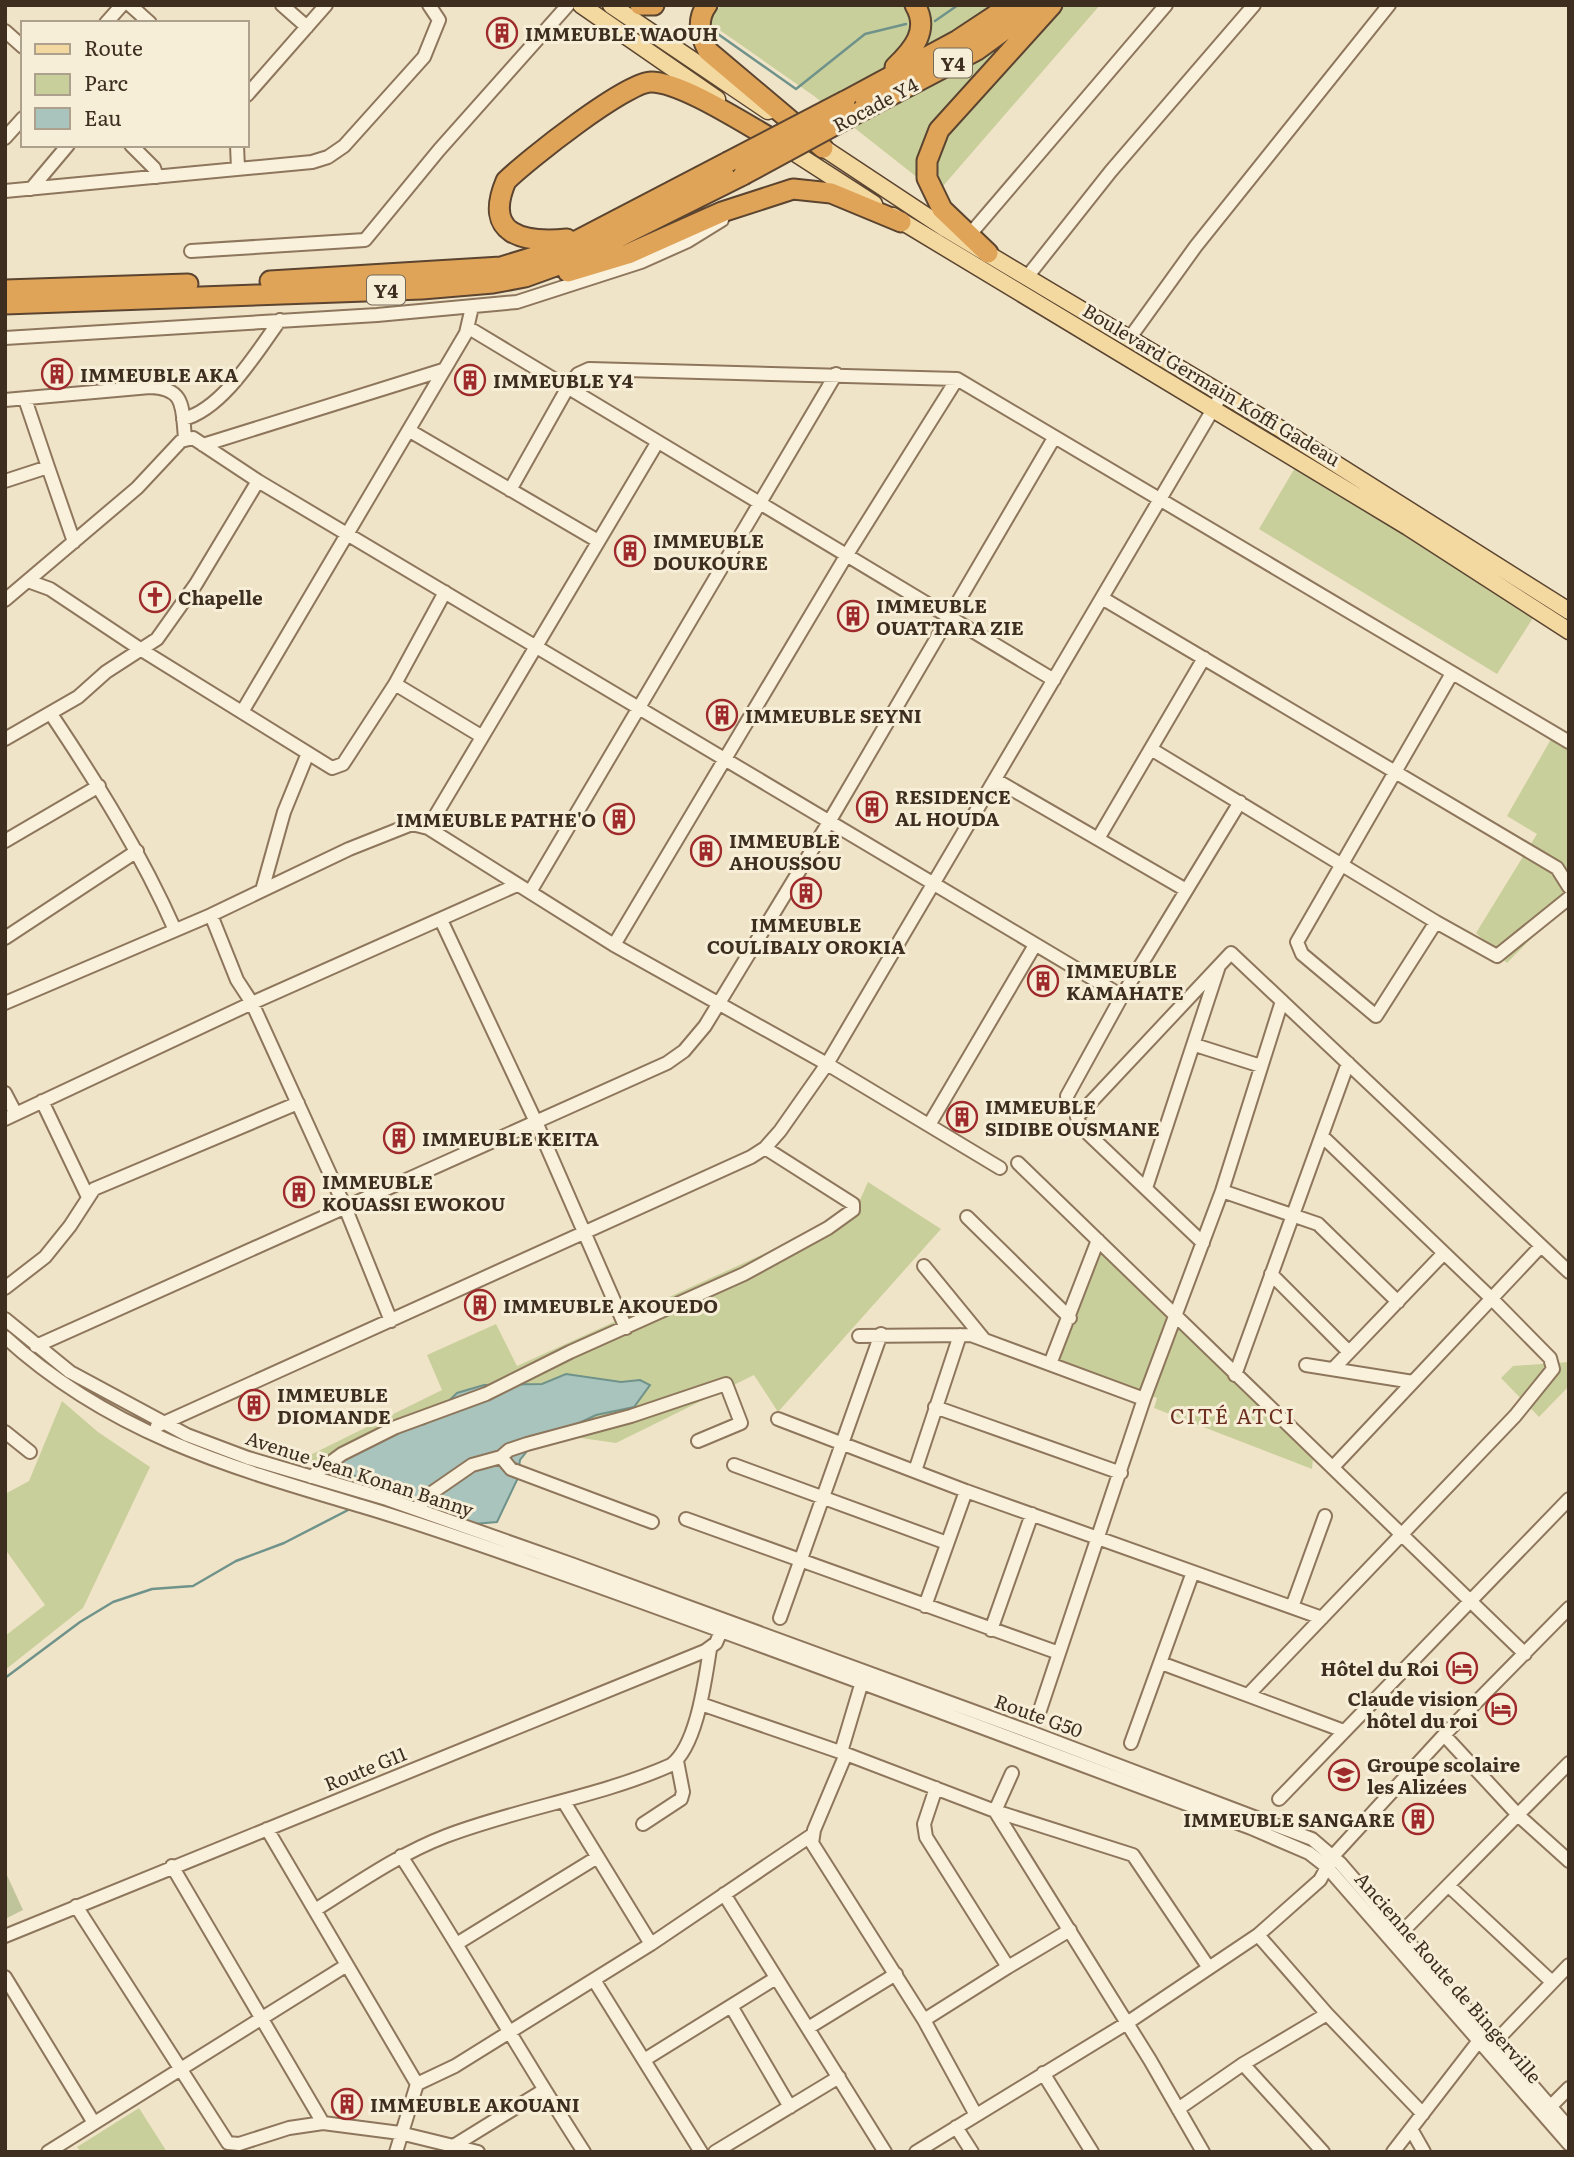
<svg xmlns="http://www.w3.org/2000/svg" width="1574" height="2157" font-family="Literata,serif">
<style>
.green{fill:#c9cf9b}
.cemetery{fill:#bfc49a}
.water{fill:#a9c4bc;stroke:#6f938a;stroke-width:2}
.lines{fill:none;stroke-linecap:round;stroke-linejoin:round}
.stream{stroke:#6f938a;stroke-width:2.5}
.minor-casing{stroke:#8d765c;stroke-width:16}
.major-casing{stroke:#5b4430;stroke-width:19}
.highway-casing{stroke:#5b4430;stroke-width:23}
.minor{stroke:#faf1dc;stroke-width:12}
.major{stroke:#f3d9a0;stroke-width:16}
.highway{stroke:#e0a458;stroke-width:19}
.highway-bridge-casing{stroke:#5b4430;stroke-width:23;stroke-linecap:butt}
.highway-bridge{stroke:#e0a458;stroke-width:19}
.labels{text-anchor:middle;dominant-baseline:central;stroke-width:6;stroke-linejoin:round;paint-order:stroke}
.shield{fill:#f7eed8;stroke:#756857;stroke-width:2}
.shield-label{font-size:18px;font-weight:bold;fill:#3d2e20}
.poi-label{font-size:19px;font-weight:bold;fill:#3d2e20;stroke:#f7eed8;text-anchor:start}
.street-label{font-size:19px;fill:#3d2e20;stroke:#f7eed8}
.neighbourhood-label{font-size:21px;letter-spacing:2px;fill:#6b2e1e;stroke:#f7eed8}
</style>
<rect width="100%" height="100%" fill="#f0e4c8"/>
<path class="green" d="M722,5H1100L937,193L814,96L711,24L709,18Z
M1296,466L1533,618L1497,674L1259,529Z
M1554,734L1569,743V900L1507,963L1476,933L1537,834L1507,816Z
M868,1182L941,1229L778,1412L754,1375L616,1443L553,1434L596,1415L634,1407L650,1385L640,1380L622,1382L566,1374L542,1384L484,1385L457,1393L425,1424L402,1428L344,1473L381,1484L396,1501L300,1460L442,1390L427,1355L496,1324L517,1366L854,1213Z
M1100,1250L1313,1459L1312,1469L1154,1408L1157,1398L1058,1362Z
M1569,1362V1386L1539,1417L1501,1378L1513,1366Z
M62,1401L98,1432L150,1467L83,1608L5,1670V1636L45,1605L5,1549V1494L29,1481Z
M139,2108L167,2152H81L77,2147Z"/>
<path class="cemetery" d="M5,1871L23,1910L5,1919Z"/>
<path class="water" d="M566,1374L621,1382L640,1380L650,1385L634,1407L596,1415L532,1445L520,1460L517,1480L497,1522L474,1524L396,1501L381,1484L344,1473L339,1466L353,1449L402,1428L425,1424L457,1393L484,1385L542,1384Z"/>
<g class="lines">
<path class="stream" d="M935,21L958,5
M708,27L796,89L865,34L906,24
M5,1678L80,1622L113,1602L152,1589L193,1586L236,1561L284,1543L352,1508"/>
<g class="minor-casing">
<path id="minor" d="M130,5L150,23
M282,5L307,27
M106,23L122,5
M5,31L23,47
M247,95L326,5
M5,138L23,118
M131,145L154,168L157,177
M237,145L238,169
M31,189L68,145
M5,191L312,162L328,157L344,146L424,57L439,20L429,5
M966,239L1166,5
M191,251L365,240L439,150L568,5
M1027,277L1111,171L1254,5
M469,328L1054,680
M5,338L377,315L517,302L641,262L688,241L722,220
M1129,339L1196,246L1389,5
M5,400L150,387C186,388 182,409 185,438
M183,419C222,410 257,352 280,320
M410,431L598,541
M203,445L443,370
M48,467L74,542
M5,481L48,467L25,399
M510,490L568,387L578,374L589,369L957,379L1569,742
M28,581L50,589L140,649L332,768L343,764L395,684L445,592
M1102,598L1557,868L1569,887
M5,600L137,488L181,441L193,438L258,481L1122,996
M395,684L481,736
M242,712L466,333L472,307
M51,714C97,783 141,853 175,930
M5,739L78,697L106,672L157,639L196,584L258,481
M1151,749L1436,922L1376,1016L1302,954L1297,942L1451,675
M996,780L1186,890
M428,828L614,945L827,1064L1000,1168
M1099,837L1204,658
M5,841L99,786
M263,887L284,812L308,753
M530,892L836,374
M211,915L237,980L252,1003L345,1207L391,1321
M441,920L536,1122L626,1328
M1436,922L1497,956L1569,898
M5,938L137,851
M614,945L846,556L957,379
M5,1003L211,915L349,849L412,824L428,828L657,443
M1195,1045L1261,1066
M5,1093L16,1114
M1067,1096L1122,996L1240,802
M42,1101L87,1195
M5,1119L252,1003L517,885
M929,1125L1035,945
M1018,1163L1525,1654
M1146,1188L1219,966
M1222,1191L1318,1224L1398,1302
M967,1217L1070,1318
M1203,1243L1081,1127L1077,1117L1231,953L1569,1272
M924,1266L983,1338
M1271,1274L1349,1352
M5,1288L45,1257L70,1226L94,1189L298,1103
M5,1319L70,1372L187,1435L248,1458L387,1499L571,1564L1030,1732L1312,1839L1340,1863L1569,2128
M859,1336L971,1335L1144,1399
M5,1337C110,1433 229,1467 361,1506C422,1524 481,1545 541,1566C779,1650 1014,1740 1251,1828L1309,1853L1327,1867L1569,2144
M36,1346L667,1063L684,1051L705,1026L829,822L1054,438
M1050,1364L1098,1240
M1306,1365L1413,1382
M1333,1369L1444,1253
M1235,1375L1348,1063
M935,1407L1121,1473
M778,1419L966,1491L1322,1618
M157,1426L751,1157L765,1148L780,1131L827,1064L1222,394
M5,1432L30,1452
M734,1465L947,1543
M1333,1467L1541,1246
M915,1471L960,1335
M311,1477L342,1454L396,1427L486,1394L570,1352L744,1274L828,1228L853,1210V1204L765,1148
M417,1509L430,1494L472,1465L501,1457
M686,1519L1059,1653
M652,1522L511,1469L501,1457L509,1450L527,1444L631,1416L726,1384L741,1423L698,1441
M925,1606L966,1491
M1292,1607L1325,1516
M780,1618L881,1334
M991,1630L1032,1514
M1161,1663L1344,1731
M1248,1695L1515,1416L1553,1369L1550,1358L1491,1298L1322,1136
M701,1704L846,1754L995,1811L1133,1855L1209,1968
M1040,1710L1144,1399L1222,1191L1282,1001
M1444,1735L1519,1816L1569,1861
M1131,1743L1193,1572
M841,1752L861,1685
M846,1754L814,1830L812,1843L924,2020L976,2115
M1012,1773L995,1811L1150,2060L1203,2152
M1279,1799L1569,1499
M564,1802L651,1944
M643,1824L681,1799L683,1792L677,1761
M267,1829L417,2084L396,2152
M401,1856C464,1953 521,2055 584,2152
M172,1866L323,2123
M1450,1887L1552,1982
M724,1894L885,2152
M76,1906L228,2143L239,2144L289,2128L323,2123L400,2133L478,2152
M315,1910C358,1883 399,1854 446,1836C519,1808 599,1797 671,1765C697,1746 705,1680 710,1649
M1400,1934L1569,1763
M1258,1935L1327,2014L1423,2114
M5,1936L705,1651L716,1643L724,1624
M458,1943L596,1858
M1008,1967L1070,1930
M5,1977L94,2123
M594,1980L701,2152
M731,2006L790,2107
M924,2020L1008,1967L926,1837L924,1824L936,1788
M808,2028L896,1974
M1495,2042L1569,1965
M644,2060L776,1978
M1243,2064L1323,2152
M1043,2073L1092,2152
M417,2084L455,2066L651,1944L812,1835
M1550,2107L1569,2088
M1178,2109L1243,2064L1327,2014
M956,2127L972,2152
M1411,2129L1424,2152
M455,2145L544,2090
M48,2152L347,1965
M715,2152L839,2077
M916,2152L1127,2023L1258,1935L1320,1880L1333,1856L1444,1735L1569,1608
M1393,2152L1478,2042"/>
</g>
<g class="major-casing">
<path id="major" d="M581,5L717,99
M611,5L768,111
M813,141L946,229L1271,423L1569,611
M781,144L874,204
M893,216L1408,527L1569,631"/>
</g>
<g class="highway-casing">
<path id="highway" d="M640,5H654
M707,5C696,20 700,35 708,51L823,148
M895,67C913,50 930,30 915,5
M845,101L958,40L1011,5
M861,111L977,50L1039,5
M567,239C523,243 483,235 506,181C526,161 626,82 651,82C683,82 751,128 781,144
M988,253L942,209L927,178V161L939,130L1052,5
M568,272L628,254L722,212L793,189L831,193L901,222
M270,281L501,267L563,248L728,162
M5,290L188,284
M5,304L422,289L493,283L525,277L575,259L743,175"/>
</g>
<use href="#minor" class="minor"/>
<use href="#major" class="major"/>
<use href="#highway" class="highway"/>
<g class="highway-bridge-casing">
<path id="highway-bridge" d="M728,162L845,101
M743,175L861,111"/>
</g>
<use href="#highway-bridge" class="highway-bridge"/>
</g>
<defs>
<g id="building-ring" transform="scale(1.575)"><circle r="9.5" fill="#f7eed8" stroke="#9e2a2b" stroke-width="1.5"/><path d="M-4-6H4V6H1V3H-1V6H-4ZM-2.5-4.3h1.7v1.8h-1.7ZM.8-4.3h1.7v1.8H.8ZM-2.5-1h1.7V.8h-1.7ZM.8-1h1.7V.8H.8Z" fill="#9e2a2b"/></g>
<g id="church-ring" transform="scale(1.575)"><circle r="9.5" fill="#f7eed8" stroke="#9e2a2b" stroke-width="1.5"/><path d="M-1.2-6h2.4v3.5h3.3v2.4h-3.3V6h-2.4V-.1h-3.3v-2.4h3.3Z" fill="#9e2a2b"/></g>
<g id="hotel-ring" transform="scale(1.575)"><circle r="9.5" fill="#f7eed8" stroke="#9e2a2b" stroke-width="1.5"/><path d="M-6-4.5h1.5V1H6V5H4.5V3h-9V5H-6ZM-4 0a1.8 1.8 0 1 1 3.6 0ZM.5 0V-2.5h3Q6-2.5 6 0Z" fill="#9e2a2b"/></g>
<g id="school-ring" transform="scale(1.575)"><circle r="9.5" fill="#f7eed8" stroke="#9e2a2b" stroke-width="1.5"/><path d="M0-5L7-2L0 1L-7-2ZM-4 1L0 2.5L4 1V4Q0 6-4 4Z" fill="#9e2a2b"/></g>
</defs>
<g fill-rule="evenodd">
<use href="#building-ring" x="502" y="33"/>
<use href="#building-ring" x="57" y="374"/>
<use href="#building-ring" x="470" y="380"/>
<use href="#building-ring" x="630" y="551"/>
<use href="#church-ring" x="155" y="597"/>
<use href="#building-ring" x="853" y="616"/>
<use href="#building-ring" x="722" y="715"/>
<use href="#building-ring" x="872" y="807"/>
<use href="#building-ring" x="619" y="819"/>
<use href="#building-ring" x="706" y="851"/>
<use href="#building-ring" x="806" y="893"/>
<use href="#building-ring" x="1043" y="981"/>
<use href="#building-ring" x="962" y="1117"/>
<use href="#building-ring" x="399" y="1138"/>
<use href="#building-ring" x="299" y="1192"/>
<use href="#building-ring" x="480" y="1305"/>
<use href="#building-ring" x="254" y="1405"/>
<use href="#hotel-ring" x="1462" y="1668"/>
<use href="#hotel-ring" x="1501" y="1709"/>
<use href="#school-ring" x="1344" y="1775"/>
<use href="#building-ring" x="1418" y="1819"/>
<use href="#building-ring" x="347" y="2104"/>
</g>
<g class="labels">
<g class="shield">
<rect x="934" y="48.5" width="38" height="29" rx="5"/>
<rect x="367" y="275.5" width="38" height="29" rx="5"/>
</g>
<g class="shield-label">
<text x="953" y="63">Y4</text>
<text x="386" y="290">Y4</text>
</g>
<g class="poi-label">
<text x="525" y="33">IMMEUBLE WAOUH</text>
<text x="80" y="374">IMMEUBLE AKA</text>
<text x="493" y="380">IMMEUBLE Y4</text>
<text x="653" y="540">IMMEUBLE<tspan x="653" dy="22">DOUKOURE</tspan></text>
<text x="178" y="597">Chapelle</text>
<text x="876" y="605">IMMEUBLE<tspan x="876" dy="22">OUATTARA ZIE</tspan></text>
<text x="745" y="715">IMMEUBLE SEYNI</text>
<text x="895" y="796">RESIDENCE<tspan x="895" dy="22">AL HOUDA</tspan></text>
<text x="596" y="819" text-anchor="end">IMMEUBLE PATHE'O</text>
<text x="729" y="840">IMMEUBLE<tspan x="729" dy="22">AHOUSSOU</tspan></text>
<text x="806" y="924" text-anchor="middle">IMMEUBLE<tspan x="806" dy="22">COULIBALY OROKIA</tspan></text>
<text x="1066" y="970">IMMEUBLE<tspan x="1066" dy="22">KAMAHATE</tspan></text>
<text x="985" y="1106">IMMEUBLE<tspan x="985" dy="22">SIDIBE OUSMANE</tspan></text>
<text x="422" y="1138">IMMEUBLE KEITA</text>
<text x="322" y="1181">IMMEUBLE<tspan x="322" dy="22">KOUASSI EWOKOU</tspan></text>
<text x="503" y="1305">IMMEUBLE AKOUEDO</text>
<text x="277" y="1394">IMMEUBLE<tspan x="277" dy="22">DIOMANDE</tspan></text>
<text x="1439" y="1668" text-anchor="end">Hôtel du Roi</text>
<text x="1478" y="1698" text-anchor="end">Claude vision<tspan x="1478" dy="22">hôtel du roi</tspan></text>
<text x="1367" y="1764">Groupe scolaire<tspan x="1367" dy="22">les Alizées</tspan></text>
<text x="1395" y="1819" text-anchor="end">IMMEUBLE SANGARE</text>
<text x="370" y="2104">IMMEUBLE AKOUANI</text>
</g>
<g class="street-label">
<text transform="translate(875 104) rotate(-28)">Rocade Y4</text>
<text transform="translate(1212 384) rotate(31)">Boulevard Germain Koffi Gadeau</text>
<text transform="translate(360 1473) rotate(18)">Avenue Jean Konan Banny</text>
<text transform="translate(1039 1715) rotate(20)">Route G50</text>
<text transform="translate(365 1768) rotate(-22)">Route G11</text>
<text transform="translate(1449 1977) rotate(49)">Ancienne Route de Bingerville</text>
</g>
<g class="neighbourhood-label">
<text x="1233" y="1414">CITÉ ATCI</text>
</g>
</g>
<rect width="1574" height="2157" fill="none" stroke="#3d2e20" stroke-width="14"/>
<rect x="21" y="21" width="228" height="126" fill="#f7eed8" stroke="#ada18e" stroke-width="2"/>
<rect x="35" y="44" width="35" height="10" fill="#f3d9a0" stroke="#ada18e" stroke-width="2"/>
<text x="84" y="56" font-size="21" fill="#3d2e20">Route</text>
<rect x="35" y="74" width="35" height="21" fill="#c9cf9b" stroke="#ada18e" stroke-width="2"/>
<text x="84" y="91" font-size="21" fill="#3d2e20">Parc</text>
<rect x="35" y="108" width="35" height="21" fill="#a9c4bc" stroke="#ada18e" stroke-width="2"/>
<text x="84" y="126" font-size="21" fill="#3d2e20">Eau</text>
</svg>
